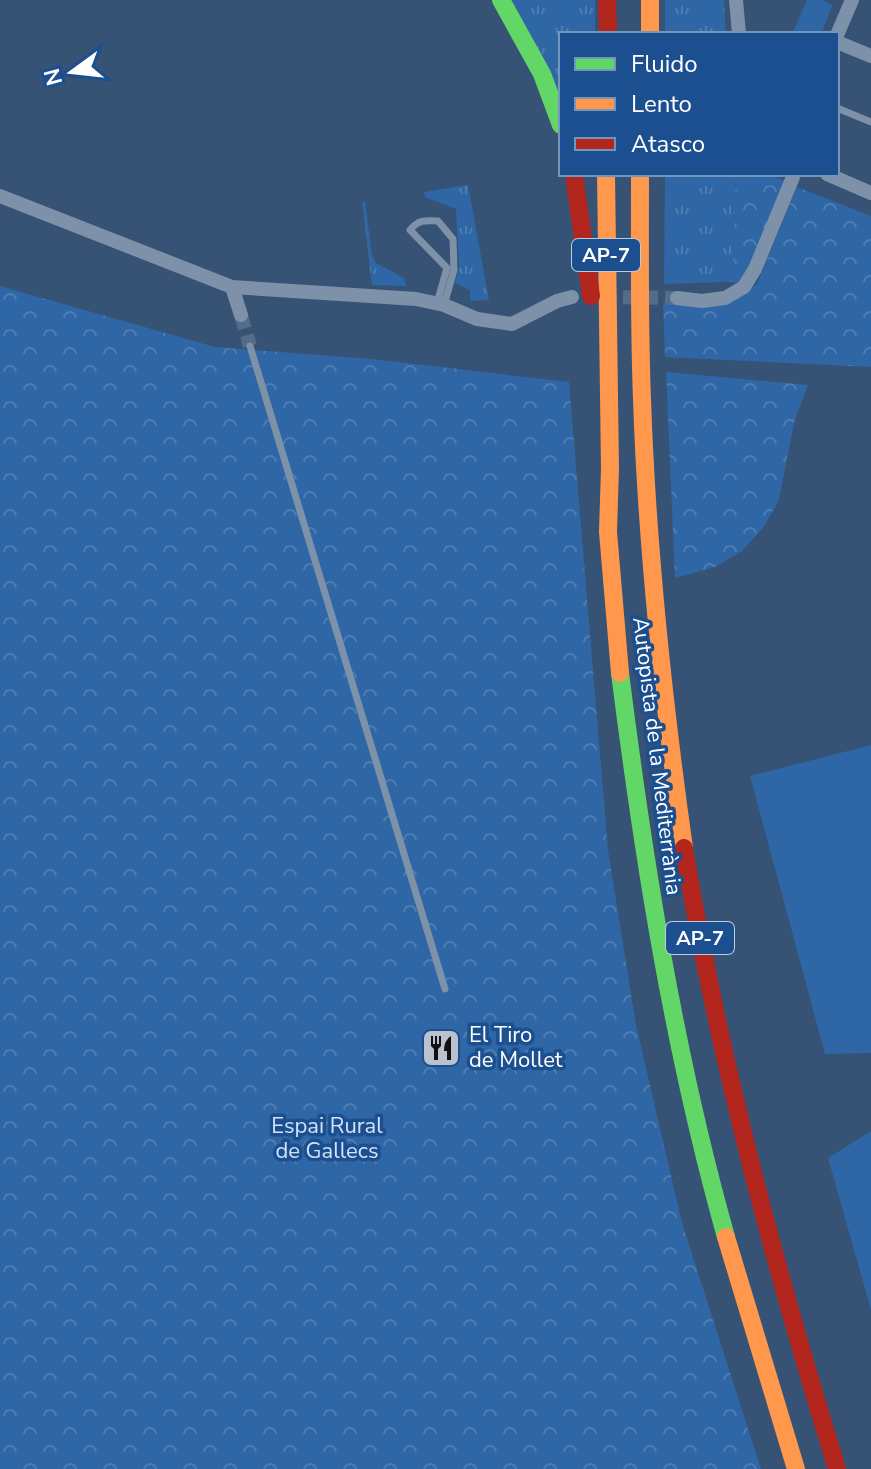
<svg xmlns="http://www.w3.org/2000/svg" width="871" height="1469" font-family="'Nunito Sans',sans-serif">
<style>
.grass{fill:url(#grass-tufts)}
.forest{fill:url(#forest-crowns)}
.pitch{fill:#2f66a5}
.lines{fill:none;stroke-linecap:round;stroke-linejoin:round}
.street-tunnel{stroke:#546c89;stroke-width:14;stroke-dasharray:14 7;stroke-linecap:butt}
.lane{stroke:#7d92a8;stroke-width:7}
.street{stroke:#7d92a8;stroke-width:14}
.fast{stroke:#63d668;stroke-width:18}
.slow{stroke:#ff974d;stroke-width:18}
.jam{stroke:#b3261e;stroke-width:18}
.labels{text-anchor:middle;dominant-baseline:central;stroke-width:7;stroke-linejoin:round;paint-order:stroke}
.shield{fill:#1b4f8f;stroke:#bbcadd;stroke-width:2}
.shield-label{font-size:20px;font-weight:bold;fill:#fff}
.street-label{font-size:22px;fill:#fff;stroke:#1b4f8f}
.poi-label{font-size:22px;fill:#fff;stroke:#1b4f8f;text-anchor:start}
.park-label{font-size:22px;fill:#cfe3fa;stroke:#1b4f8f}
</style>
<defs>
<pattern id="grass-tufts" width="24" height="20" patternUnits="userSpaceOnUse" patternTransform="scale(2)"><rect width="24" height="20" fill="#2f66a5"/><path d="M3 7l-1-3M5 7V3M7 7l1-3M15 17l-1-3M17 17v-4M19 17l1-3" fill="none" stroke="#4e7db2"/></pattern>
<pattern id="forest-crowns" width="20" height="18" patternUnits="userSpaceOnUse" patternTransform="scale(2)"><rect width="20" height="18" fill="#2f66a5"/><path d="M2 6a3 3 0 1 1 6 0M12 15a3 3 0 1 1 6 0" fill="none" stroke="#4e7db2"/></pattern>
</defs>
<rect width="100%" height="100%" fill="#365274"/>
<path class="grass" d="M507,0H595V34H561V109Z
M665,0H724L726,34H665Z
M665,174H736L733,261L727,282L664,284Z
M468,185L489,300L470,301V290L455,283L459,267L456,209L425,197L424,192Z
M365,201L372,256L376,263L404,278L406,286L372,285L362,202Z"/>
<path class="forest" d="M736,174H768L787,182L746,275L738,283L727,282L733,261Z
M797,187L871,216V367L665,357L663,303L734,301L757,284Z
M0,286L215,347L372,359L569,382L608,850L636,1025L682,1223L761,1469H0Z
M666,372L808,385L794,423L779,500L763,528L742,551L715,567L675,578Z"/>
<path class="pitch" d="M807,0H822L833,5L821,34H792Z
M871,745V1053L825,1054L750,776Z
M871,1131V1310L828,1158Z"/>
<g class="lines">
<path class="street-tunnel" d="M602,297L677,298
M241,315L250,346"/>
<path class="lane" d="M837,108L871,122
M437,303L447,268L410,230C418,220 425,220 438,221L453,239L454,270L444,305
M250,346L445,989"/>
<path class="street" d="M736,0L739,34
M837,35L852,0
M837,42L871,56
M827,174L871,193
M0,196L232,287L416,299L444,305L477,319L512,324L557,301L572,297
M232,287L241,315
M677,298L702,301L725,298L744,287L755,269L793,177L792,174"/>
<path class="fast" d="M501,0L542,74L561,125
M620,673C644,863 674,1052 726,1237"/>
<path class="slow" d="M650,0V34
M606,174L610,468L608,532L620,673
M640,174C640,249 639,324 642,399C647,549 663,699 684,848
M726,1237L796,1469"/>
<path class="jam" d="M607,0L608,34
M574,174L591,296
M684,848C719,1059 774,1264 837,1469"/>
</g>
<defs>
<g id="restaurant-square" transform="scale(2)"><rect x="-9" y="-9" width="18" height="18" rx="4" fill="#b9c2ce" stroke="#1b4f8f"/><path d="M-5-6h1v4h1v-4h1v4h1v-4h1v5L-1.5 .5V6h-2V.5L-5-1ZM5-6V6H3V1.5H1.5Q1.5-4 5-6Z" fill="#111"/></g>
</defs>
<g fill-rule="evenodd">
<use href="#restaurant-square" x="441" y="1048"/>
</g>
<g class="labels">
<g class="shield">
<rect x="572" y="239" width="68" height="32" rx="6"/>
<rect x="666" y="922" width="68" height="32" rx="6"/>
</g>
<g class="shield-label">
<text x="606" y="255">AP-7</text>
<text x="700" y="938">AP-7</text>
</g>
<g class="street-label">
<text transform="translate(657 756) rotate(83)">Autopista de la Mediterrània</text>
</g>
<g class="poi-label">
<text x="469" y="1035">El Tiro<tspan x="469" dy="25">de Mollet</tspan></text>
</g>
<g class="park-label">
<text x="327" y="1126">Espai Rural<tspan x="327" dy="25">de Gallecs</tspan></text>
</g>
</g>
<rect x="559" y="32" width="280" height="144" fill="#1b4f8f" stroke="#7695bc" stroke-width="2"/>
<rect x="575" y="58" width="40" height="12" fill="#63d668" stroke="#7695bc" stroke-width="2"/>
<text x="631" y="72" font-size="24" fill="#ffffff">Fluido</text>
<rect x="575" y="98" width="40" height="12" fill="#ff974d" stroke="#7695bc" stroke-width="2"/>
<text x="631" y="112" font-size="24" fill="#ffffff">Lento</text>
<rect x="575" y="138" width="40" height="12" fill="#b3261e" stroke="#7695bc" stroke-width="2"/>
<text x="631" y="152" font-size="24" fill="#ffffff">Atasco</text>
<g transform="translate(72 72) rotate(255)" stroke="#1b4f8f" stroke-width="6" paint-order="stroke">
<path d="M0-6L14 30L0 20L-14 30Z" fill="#ffffff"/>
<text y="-12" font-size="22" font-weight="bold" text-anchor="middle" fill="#ffffff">N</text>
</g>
</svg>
